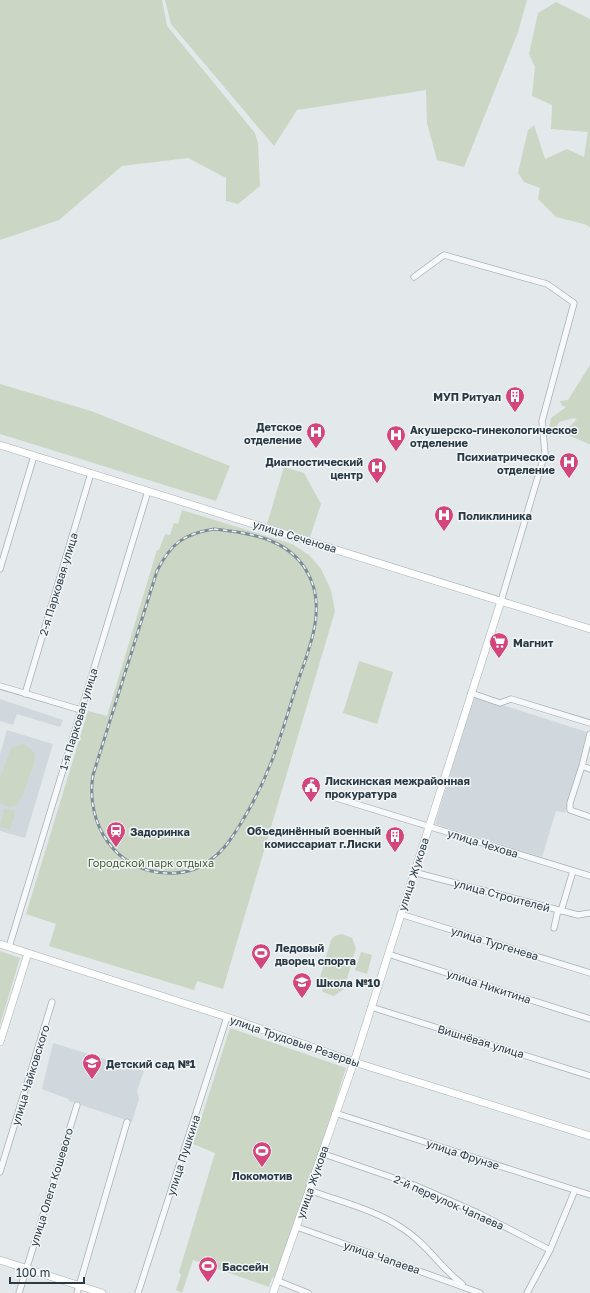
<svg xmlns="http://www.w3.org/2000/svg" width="590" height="1293" font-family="'Golos Text',sans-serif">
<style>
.built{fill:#d1d8dd}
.green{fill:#ccd6c4}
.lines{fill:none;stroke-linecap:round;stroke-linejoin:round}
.street-casing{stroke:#a8b0b6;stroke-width:7}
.secondary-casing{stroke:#a8b0b6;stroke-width:8}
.street{stroke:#f6f8f9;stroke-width:5.5}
.secondary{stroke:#fff;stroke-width:7}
.rail-casing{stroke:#7b8c96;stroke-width:3}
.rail{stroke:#f3f6f8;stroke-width:1.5;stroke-dasharray:4.5;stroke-linecap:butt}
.labels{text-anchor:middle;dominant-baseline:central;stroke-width:3;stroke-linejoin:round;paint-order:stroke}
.poi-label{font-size:11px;font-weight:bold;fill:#2a3a44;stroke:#f3f6f8;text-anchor:start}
.street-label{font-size:11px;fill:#2a3a44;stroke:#f3f6f8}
.park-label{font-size:11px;fill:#486136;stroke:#f3f6f8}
</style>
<rect width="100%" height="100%" fill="#e3e8eb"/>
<path class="built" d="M474,696L590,733L565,813L556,811L542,857L435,824Z
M0,699L63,720L60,727L17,714L13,725L0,721Z
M7,730L53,744L25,838L0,831V754Z
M53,1043L144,1071L137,1091L139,1099L132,1122L69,1101L68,1099L42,1089Z"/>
<path class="green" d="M0,0H162L167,26L255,133L258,143L260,186L238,204L226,201V178L188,158L122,166L59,220L0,240Z
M165,0H527L518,32L464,167L437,160L427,123L426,90L297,110L274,146L171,24Z
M556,2L590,19V227L584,224L556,217L538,199L540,188L524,182L518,173L528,130L534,125L545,159L567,149L584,157L588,132L551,129L552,105L532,96L535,67L529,54L538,13Z
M590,365V444H589L568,435L566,430L577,419L574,418L559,422L555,430L549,428L551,418L566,407L562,406L560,401L568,400Z
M0,384L91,411L230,466L216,501L0,434Z
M284,467L304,473L321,504L310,537L267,524Z
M182,510L292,544L309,555L321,569L331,590L335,611L223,989L197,981L194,990L49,946L56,924L26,914L88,711L107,716L157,550H159L165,534L170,535L174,523L178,524Z
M359,661L393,672L377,724L343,713Z
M22,744C27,746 31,748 34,753C37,761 31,772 28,780C24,792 18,818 0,802V778L10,750L13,747Z
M4,808L16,811L10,830L0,827Z
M342,934L352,938L356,948L344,989L334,996L323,992L319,981L331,940L335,936Z
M0,951L20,958L0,1025Z
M361,952L372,955L367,974L355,970Z
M230,1028L346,1068L324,1138L276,1277L272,1278L269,1287L193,1260L182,1293L176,1290L181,1275L179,1272L215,1153L193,1144Z"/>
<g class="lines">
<g class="street-casing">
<path id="street" d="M414,277L444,255L547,284L574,303L542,421L545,453L501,601
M0,569L34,456
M0,686L81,710
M471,693L500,703L511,699L590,723
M25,694L91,473
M590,734L582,766L570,803V810L590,817
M582,766L590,769
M330,796L590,876
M413,872L578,915L590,913
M561,911L573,871
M400,914L590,973
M554,928L558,910
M9,947L148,491
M388,954L590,1019
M371,1007L590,1076
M335,1113L590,1195
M321,1153L414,1185L478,1213L550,1250
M0,1172L52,1002
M309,1190C338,1201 376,1210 402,1228C426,1243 440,1267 462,1284
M297,1227L480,1293
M278,1281L308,1293
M19,1293L77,1105
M77,1293L127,1122
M138,1293L227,1017
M527,1293L550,1250L575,1190"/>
</g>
<g class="secondary-casing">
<path id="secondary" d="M0,445L590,629
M0,944L227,1017L354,1062L590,1136
M0,1042L28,953
M0,1260L102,1293
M273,1293L354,1062L501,601"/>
</g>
<use href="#street" class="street"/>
<use href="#secondary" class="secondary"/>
<g class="rail-casing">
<path id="rail" d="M214,529C253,533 295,540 311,580C326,615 306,656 295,690C280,739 269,778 241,823C233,836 225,849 213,858C200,869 184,874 167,873C116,872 85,824 93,775L157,571C171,543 184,534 214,529Z"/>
</g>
<use href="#rail" class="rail"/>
</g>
<defs>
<g id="building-pin" transform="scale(1)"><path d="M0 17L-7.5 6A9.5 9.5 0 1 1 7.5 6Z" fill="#d4457c" stroke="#f3f6f8"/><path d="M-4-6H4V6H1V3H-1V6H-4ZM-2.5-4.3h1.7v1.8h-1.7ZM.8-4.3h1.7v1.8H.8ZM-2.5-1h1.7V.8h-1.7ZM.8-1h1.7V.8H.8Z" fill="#fff"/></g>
<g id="hospital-pin" transform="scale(1)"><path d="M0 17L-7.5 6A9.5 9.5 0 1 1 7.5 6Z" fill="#d4457c" stroke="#f3f6f8"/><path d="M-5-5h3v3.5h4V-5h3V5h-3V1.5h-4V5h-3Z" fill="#fff"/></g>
<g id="supermarket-pin" transform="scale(1)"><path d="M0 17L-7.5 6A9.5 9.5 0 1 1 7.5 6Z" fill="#d4457c" stroke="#f3f6f8"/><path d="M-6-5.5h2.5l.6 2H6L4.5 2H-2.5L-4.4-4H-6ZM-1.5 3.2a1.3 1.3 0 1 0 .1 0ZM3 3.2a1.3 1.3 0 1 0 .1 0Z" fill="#fff"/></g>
<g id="civic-pin" transform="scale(1)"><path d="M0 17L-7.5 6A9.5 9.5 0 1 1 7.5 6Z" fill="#d4457c" stroke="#f3f6f8"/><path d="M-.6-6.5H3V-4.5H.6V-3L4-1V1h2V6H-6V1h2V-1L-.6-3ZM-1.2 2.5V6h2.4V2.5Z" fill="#fff"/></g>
<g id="station-pin" transform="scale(1)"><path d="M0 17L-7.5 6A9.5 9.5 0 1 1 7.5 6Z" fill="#d4457c" stroke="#f3f6f8"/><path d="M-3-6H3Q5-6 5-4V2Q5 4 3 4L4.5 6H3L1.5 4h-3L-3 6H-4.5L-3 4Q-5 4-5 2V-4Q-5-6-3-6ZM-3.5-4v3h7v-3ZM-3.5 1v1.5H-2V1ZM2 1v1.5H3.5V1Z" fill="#fff"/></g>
<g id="stadium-pin" transform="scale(1)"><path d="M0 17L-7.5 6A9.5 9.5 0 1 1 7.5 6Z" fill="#d4457c" stroke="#f3f6f8"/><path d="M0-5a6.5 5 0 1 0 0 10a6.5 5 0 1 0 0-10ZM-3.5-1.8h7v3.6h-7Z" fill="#fff"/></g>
<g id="school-pin" transform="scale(1)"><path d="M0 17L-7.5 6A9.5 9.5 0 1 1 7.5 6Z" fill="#d4457c" stroke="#f3f6f8"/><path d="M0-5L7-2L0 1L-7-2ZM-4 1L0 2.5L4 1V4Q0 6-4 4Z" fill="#fff"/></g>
</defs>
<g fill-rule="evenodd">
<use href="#building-pin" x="515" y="396"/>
<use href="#hospital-pin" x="316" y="432"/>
<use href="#hospital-pin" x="396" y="435"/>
<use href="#hospital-pin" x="569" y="462"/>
<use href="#hospital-pin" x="377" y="467"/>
<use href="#hospital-pin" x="444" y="515"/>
<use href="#supermarket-pin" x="499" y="642"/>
<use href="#civic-pin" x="311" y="786"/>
<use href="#station-pin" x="116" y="831"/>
<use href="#building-pin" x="395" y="836"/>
<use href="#stadium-pin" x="261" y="953"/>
<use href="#school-pin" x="302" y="982"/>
<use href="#school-pin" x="92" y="1063"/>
<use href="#stadium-pin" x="262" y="1151"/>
<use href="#stadium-pin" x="208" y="1266"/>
</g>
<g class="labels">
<g class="poi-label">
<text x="501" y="396" text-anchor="end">МУП Ритуал</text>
<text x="302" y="426" text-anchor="end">Детское<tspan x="302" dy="13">отделение</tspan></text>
<text x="410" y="429">Акушерско-гинекологическое<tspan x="410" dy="13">отделение</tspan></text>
<text x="555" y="456" text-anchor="end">Психиатрическое<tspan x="555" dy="13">отделение</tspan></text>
<text x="363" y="461" text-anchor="end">Диагностический<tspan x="363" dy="13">центр</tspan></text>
<text x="458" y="515">Поликлиника</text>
<text x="513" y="642">Магнит</text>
<text x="325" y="780">Лискинская межрайонная<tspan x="325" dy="13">прокуратура</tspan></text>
<text x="381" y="830" text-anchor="end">Объединённый военный<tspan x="381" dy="13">комиссариат г.Лиски</tspan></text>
<text x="130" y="831">Задоринка</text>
<text x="275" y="947">Ледовый<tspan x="275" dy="13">дворец спорта</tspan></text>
<text x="316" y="982">Школа №10</text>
<text x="106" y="1063">Детский сад №1</text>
<text x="262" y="1175" text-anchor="middle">Локомотив</text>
<text x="222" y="1266">Бассейн</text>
</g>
<g class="street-label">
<text transform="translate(295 536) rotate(17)">улица Сеченова</text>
<text transform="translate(58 584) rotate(-73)">2-я Парковая улица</text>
<text transform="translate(78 719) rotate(-73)">1-я Парковая улица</text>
<text transform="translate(483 843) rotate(17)">улица Чехова</text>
<text transform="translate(413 874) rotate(-72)">улица Жукова</text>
<text transform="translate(502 895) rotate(15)">улица Строителей</text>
<text transform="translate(495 943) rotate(17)">улица Тургенева</text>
<text transform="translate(489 986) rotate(18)">улица Никитина</text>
<text transform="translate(295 1041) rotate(19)">улица Трудовые Резервы</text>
<text transform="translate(481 1041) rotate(17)">Вишнёвая улица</text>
<text transform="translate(30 1075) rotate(-73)">улица Чайковского</text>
<text transform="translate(463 1154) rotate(18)">улица Фрунзе</text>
<text transform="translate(183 1155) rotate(-72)">улица Пушкина</text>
<text transform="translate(312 1182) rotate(-71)">улица Жукова</text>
<text transform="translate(51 1187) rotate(-73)">улица Олега Кошевого</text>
<text transform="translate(449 1202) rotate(24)">2-й переулок Чапаева</text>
<text transform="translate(382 1257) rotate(19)">улица Чапаева</text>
</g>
<g class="park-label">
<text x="151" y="862">Городской парк отдыха</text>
</g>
</g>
<path d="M10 1277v6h74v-6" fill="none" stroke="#2a3a44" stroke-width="2"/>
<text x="16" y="1277" font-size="12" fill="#2a3a44" stroke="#f3f6f8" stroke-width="3" paint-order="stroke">100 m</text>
</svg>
